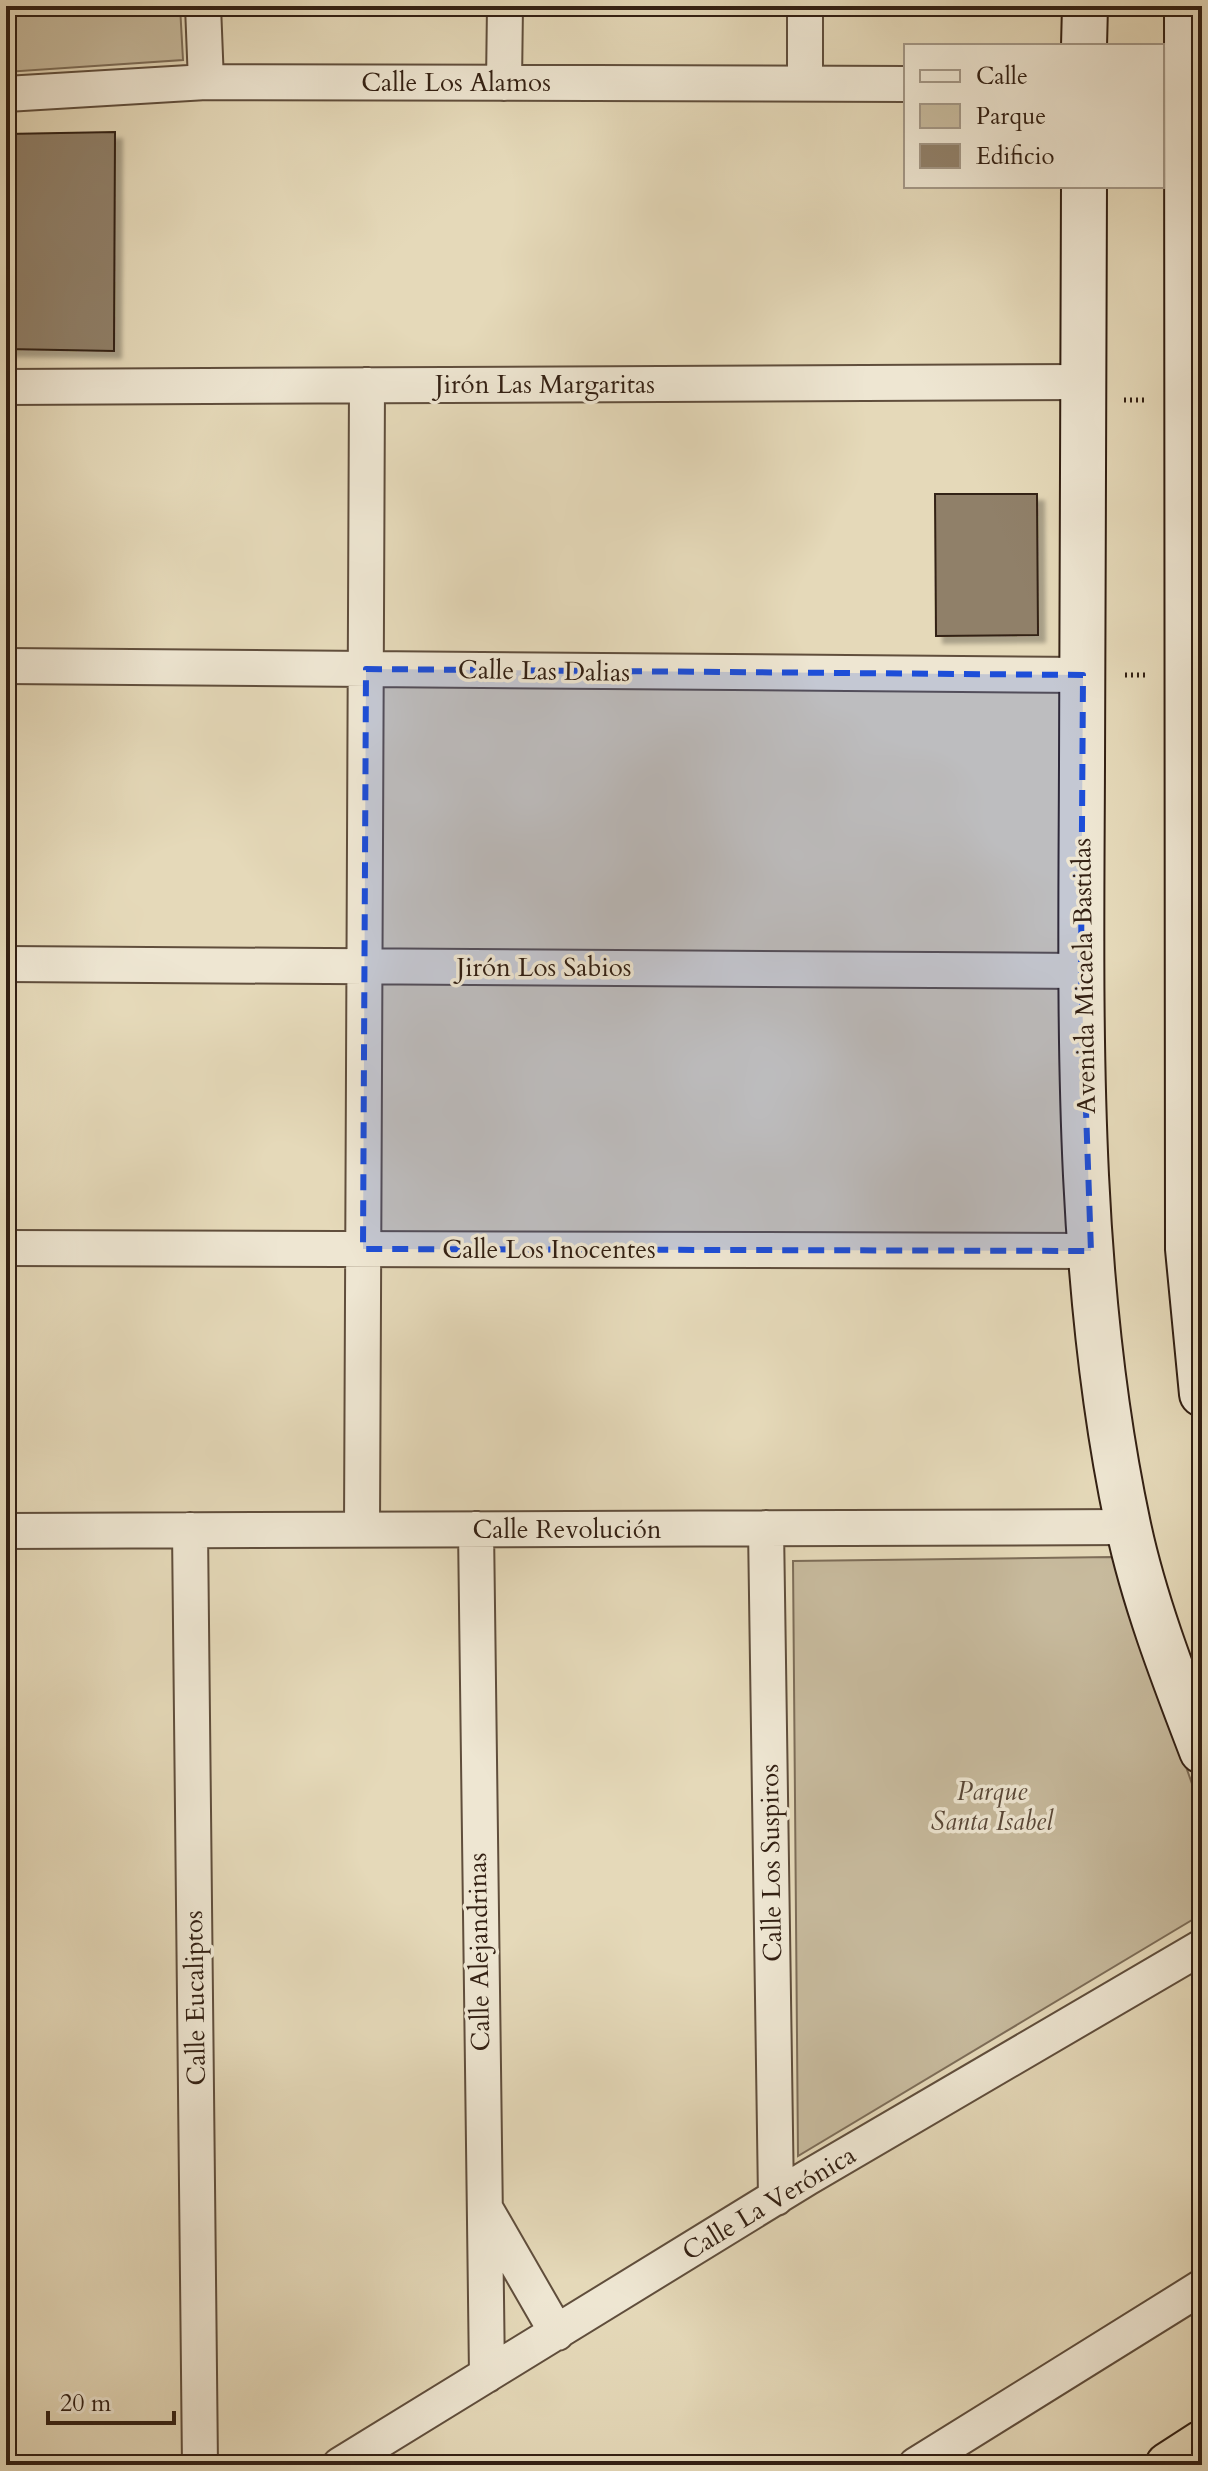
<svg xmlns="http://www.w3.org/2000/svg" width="1208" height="2471" font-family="Cardo,serif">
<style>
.green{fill:#c7ba9d;stroke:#7d6d58;stroke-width:2}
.building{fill:#908069;stroke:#332013;stroke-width:2;filter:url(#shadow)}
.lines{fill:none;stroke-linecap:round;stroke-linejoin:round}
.street-casing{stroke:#604e3c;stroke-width:38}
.secondary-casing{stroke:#332013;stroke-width:48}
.highway-casing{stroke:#332013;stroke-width:48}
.path{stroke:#332013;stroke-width:5;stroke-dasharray:2 4;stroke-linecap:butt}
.street{stroke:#eee6d2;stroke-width:34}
.secondary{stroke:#eee6d2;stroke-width:44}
.highway{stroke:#e5d9b9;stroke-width:44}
.marked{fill:#1d4ed8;fill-opacity:0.2;stroke:#1d4ed8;stroke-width:6;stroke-dasharray:16 10;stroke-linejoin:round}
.labels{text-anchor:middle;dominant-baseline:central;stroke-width:7;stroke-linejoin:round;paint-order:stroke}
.street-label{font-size:26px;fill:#332013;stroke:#eee6d2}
.park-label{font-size:26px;font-style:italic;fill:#584636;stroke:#eee6d2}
</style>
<defs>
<filter id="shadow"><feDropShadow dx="7" dy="7" stdDeviation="2" flood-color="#0004"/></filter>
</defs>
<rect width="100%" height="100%" fill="#e5d9b9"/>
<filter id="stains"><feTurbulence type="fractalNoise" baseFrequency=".0025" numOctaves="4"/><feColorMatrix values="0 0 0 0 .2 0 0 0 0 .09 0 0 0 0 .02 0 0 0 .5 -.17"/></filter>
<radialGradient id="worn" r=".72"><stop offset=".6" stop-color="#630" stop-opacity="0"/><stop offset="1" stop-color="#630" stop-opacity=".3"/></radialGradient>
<path class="green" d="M6,6H180L183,60L6,72Z
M1112,1557L1202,1812V1914L798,2156L793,1561Z"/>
<path class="building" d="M115,132L114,351L6,349V134Z
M935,494H1037L1038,635L936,636Z"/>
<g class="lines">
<g class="street-casing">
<path id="street" d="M203,6L206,82
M805,6V83
M504,83L505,6
M6,94L206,82L906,84
M6,387L1083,382
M6,666L1083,675
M6,964L1081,971
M6,1248L1091,1251
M766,1528L776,2198
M362,1529L367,385
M476,1529L487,2375
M190,1530L200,2465
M6,1531L1128,1527
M485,2208L557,2333
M340,2465L807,2178L1202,1947
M916,2465L1202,2287"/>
</g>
<g class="secondary-casing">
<path id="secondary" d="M1187,6L1188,1249L1202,1394
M1084,46L1085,6
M1084,186C1083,379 1084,572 1082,766C1081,1017 1075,1277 1128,1525C1144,1601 1174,1678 1202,1751"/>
</g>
<g class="highway-casing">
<path id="highway" d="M1168,2465L1202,2443"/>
</g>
<path class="path" d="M1124,400H1146
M1125,675H1147"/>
<use href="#street" class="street"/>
<use href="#secondary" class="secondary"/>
<use href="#highway" class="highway"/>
</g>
<path class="marked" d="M366,669L1083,675L1081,971L1091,1251L363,1249Z"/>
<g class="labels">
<g class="street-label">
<text x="456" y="82">Calle Los Alamos</text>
<text x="545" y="384">Jirón Las Margaritas</text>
<text transform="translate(544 671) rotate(1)">Calle Las Dalias</text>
<text x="544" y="967">Jirón Los Sabios</text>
<text transform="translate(1084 976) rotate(-91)">Avenida Micaela Bastidas</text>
<text x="549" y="1249">Calle Los Inocentes</text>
<text x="567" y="1529">Calle Revolución</text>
<text transform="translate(771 1863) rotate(-91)">Calle Los Suspiros</text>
<text transform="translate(479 1952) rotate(-91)">Calle Alejandrinas</text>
<text transform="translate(195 1998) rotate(-91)">Calle Eucaliptos</text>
<text transform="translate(769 2203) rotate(-31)">Calle La Verónica</text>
</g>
<g class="park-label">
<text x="992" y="1791">Parque<tspan x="992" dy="30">Santa Isabel</tspan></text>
</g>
</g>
<rect width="1208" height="2471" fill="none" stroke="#e5d9b9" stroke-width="32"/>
<rect x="8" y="8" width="1192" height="2455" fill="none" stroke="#332013" stroke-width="4"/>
<rect x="16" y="16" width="1176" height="2439" fill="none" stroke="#332013" stroke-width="2"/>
<rect x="904" y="44" width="260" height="144" fill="#eee6d2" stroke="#a39786" stroke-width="2"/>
<rect x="920" y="70" width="40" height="12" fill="#eee6d2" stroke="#a39786" stroke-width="2"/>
<text x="976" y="84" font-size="24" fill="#332013">Calle</text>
<rect x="920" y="104" width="40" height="24" fill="#c7ba9d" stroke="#a39786" stroke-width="2"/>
<text x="976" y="124" font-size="24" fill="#332013">Parque</text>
<rect x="920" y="144" width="40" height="24" fill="#908069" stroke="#a39786" stroke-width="2"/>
<text x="976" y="164" font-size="24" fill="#332013">Edificio</text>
<path d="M48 2411v12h126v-12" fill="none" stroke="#332013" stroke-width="4"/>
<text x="60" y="2411" font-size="24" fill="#332013" stroke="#eee6d2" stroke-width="6" paint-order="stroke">20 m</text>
<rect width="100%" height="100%" filter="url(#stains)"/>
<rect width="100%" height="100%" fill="url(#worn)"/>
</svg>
